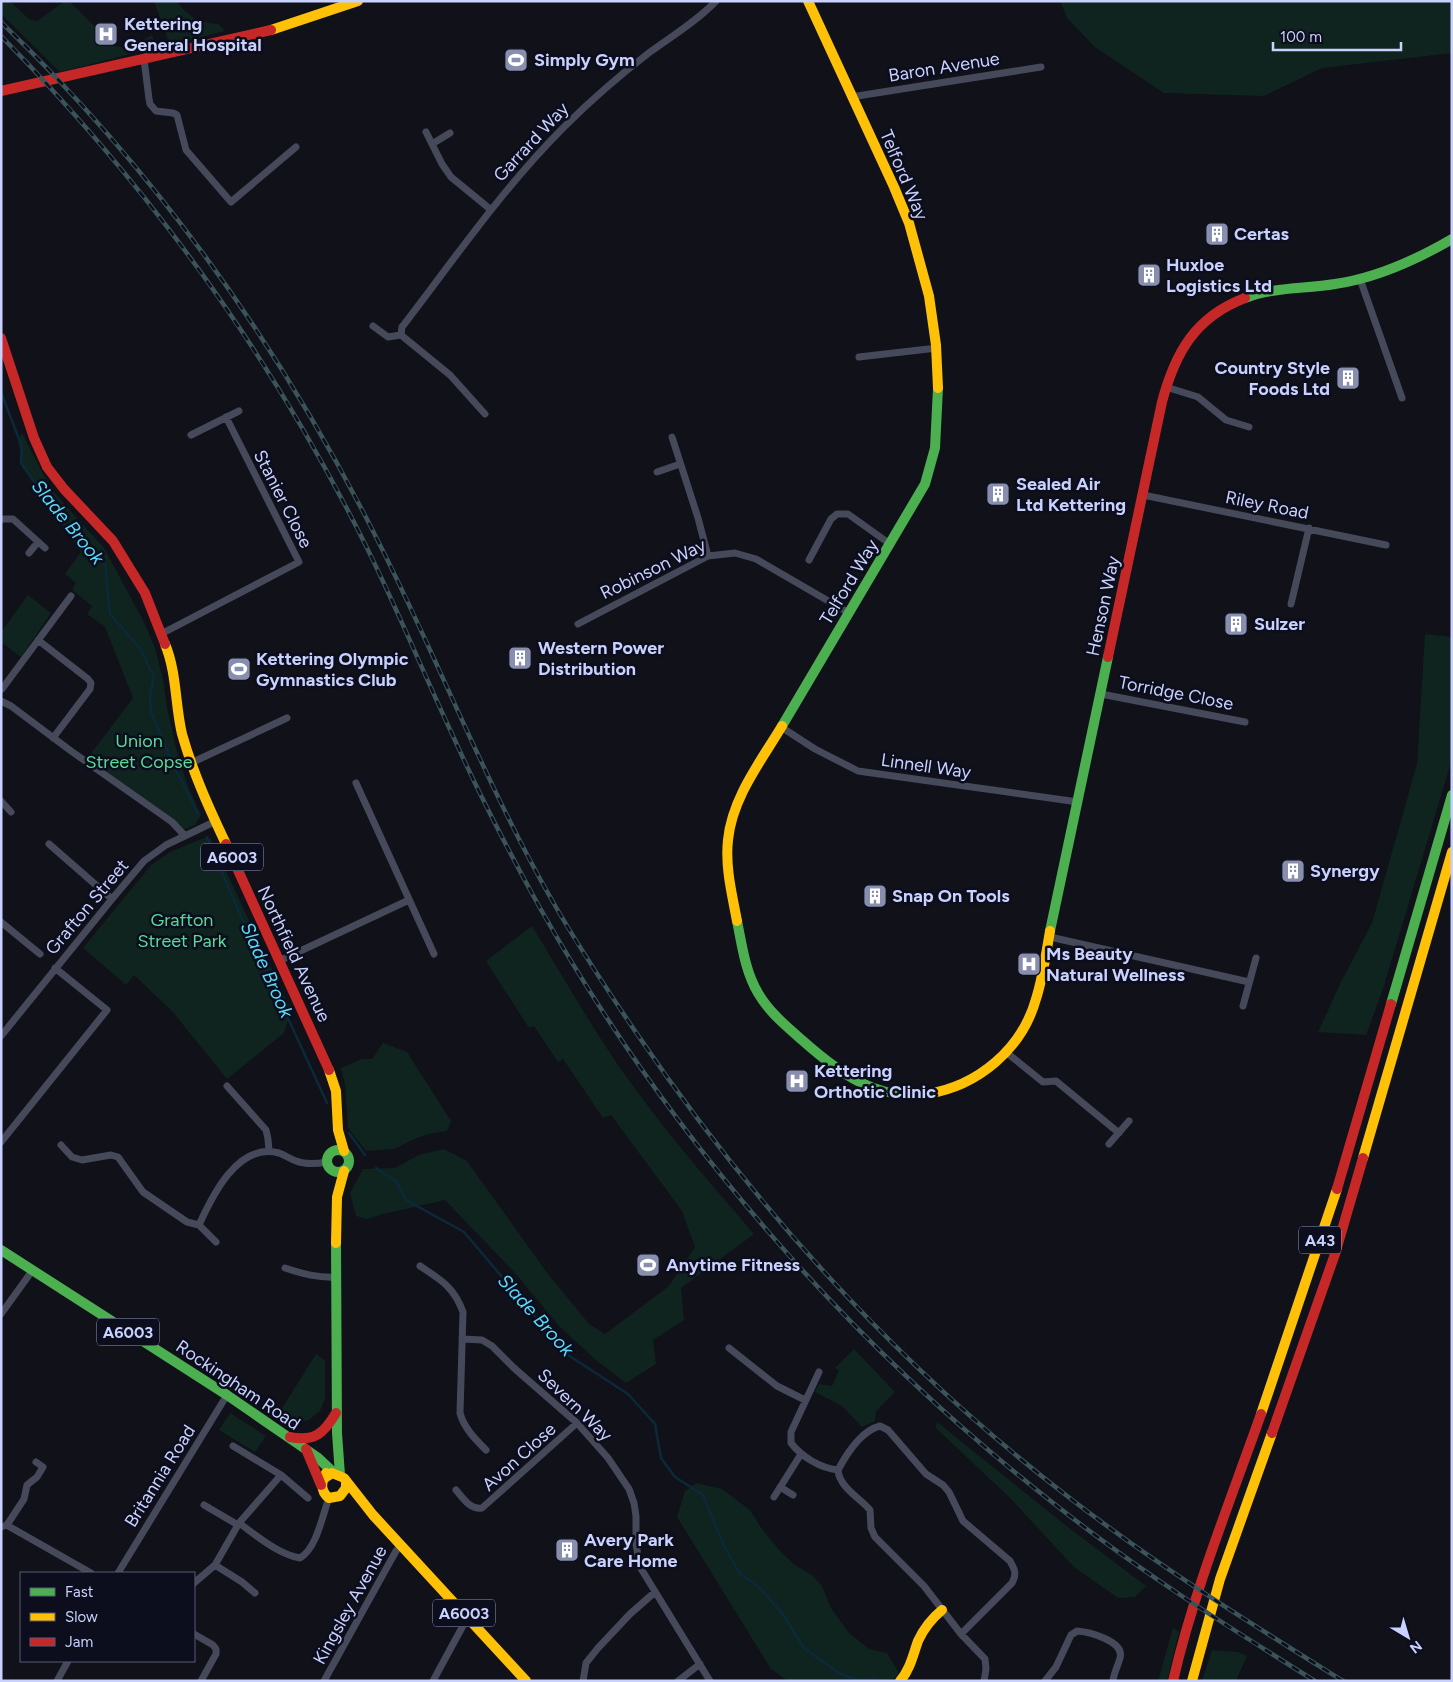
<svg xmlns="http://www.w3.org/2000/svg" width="1453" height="1682" font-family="Figtree,sans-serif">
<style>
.green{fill:#0f241f}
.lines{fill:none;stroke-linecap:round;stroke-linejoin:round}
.stream{stroke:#0c293a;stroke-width:2.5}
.street{stroke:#45495a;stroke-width:7}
.fast{stroke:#4caf50;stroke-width:10}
.slow{stroke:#ffc107;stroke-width:10}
.jam{stroke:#c62828;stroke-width:10}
.rail-casing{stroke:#3a545a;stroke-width:4.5}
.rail{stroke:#0c0e1d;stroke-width:2.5;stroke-dasharray:8;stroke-linecap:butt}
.labels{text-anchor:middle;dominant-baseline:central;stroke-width:5;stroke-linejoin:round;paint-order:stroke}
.shield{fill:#0c0e1d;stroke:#9096ba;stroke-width:1}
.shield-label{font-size:16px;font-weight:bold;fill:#c9d1fe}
.poi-label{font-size:18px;font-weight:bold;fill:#c9d1fe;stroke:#0c0e1d;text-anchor:start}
.street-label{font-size:18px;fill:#c9d1fe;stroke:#0c0e1d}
.park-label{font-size:18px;fill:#58db98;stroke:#0c0e1d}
.water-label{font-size:19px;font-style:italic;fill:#5adafb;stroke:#0c0e1d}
</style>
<rect width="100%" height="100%" fill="#101119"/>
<path class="green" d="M1,1H10L29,19L37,21L65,1H69L115,46L129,48L152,35L155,44L150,49L60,72L1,14Z
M154,1H177C188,17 200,23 219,24L225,31L175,44L168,40Z
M1060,1H1452V53L1322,68L1264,96L1164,93L1095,47L1067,18Z
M22,433L51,489L104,548L144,622L155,648L163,679L167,708L177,752L187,784L201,815L195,825L183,830L86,760L133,698L105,627L87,614L92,606L72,590L76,583L65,574L81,552L22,467L18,440Z
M28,595L51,613L21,657L1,642V632Z
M1425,634L1452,637V759L1383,989L1366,1035L1318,1032L1341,982L1372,923L1417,764Z
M207,837L211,839L291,1010L284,1033L227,1079L172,1011L134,975L126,985L83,948L151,865L172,851Z
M532,926C566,981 597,1038 636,1090C672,1140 714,1187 754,1234L681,1288L684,1320L653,1340L656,1364L626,1383L596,1360L559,1326L516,1274L445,1200L383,1214L367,1219L356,1216L350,1193L363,1169L395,1168L419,1155L444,1149L467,1161L548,1274L589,1324L605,1334L669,1286L695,1247L682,1211L611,1115L603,1118L563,1059L558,1062L534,1026L529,1028L486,961Z
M383,1043L407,1052L451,1121L447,1131L428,1134L412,1140L394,1149L366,1151L348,1128L345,1084L341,1068L362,1059H372Z
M854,1349L895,1392L876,1411L875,1421L862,1427L842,1406L815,1392L819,1384L832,1386L839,1370L835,1368Z
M316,1354L325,1360V1399L320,1411L309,1420L301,1422L291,1420L279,1413Z
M230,1413L266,1436L255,1452L219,1430Z
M937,1422L1064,1524L1146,1586L1135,1597L1118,1598L1074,1567L1011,1499L936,1428Z
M697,1483L722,1489L750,1510L762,1529L780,1551L795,1565L812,1575L822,1586L831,1608L848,1632L869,1649L887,1653L899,1673L892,1681H788L771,1669L677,1517L685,1491Z
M1173,1628L1179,1632L1167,1681H1158Z
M1212,1650L1238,1652L1247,1656L1236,1681H1202Z"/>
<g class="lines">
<path class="stream" d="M1,392L22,447L21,463L61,520L105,564L110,614L141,650L154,677L150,695L151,712L173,764L198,814
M207,837L235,903L327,1103
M349,1133L365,1155
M376,1168L396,1181L406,1200L464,1232L568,1355L628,1394L655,1424L661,1458L675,1477L703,1495L725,1548L740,1574L758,1586L782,1613L804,1648L840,1674L857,1680L873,1679L876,1681"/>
<path class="street" d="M144,59L149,99L150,104L156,111L173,113L177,115L186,150L231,202L296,147
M851,97L1041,67
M426,132L442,164L451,177L490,209
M432,144L450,133
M1360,279L1402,398
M373,326L388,337L401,335
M401,335L402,327C455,258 503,188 564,127C591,100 620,75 650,52C672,36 697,21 716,1
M401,335L450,375L485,414
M859,357L937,348
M1166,387L1198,397L1226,420L1249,427
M191,435L239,411
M672,437L698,518L708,556
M657,472L680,464
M1143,495L1386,545
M1,519H13L45,548
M29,553L38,542
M809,560L831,519L837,514H848L890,544
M1291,604L1309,528
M578,624L708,556L735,553L756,559L849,613
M161,634L299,562L226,417
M38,640L88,679L91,683L90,689L53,738
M2,689L71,596
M1101,694L1245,722
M1,701L11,706L71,751L172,822L185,836
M781,727L815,749L858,771L1078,802
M191,763L287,718
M356,783L434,954
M1,801L11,812
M49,844L112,899
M1,922L40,954
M1050,937L1249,982
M279,961L409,900
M1243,1006L1256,958
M1,1036L112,899L144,861L166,845L216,821
M1007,1053L1043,1082L1056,1081L1119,1133
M227,1086L266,1130L268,1139L269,1151
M1,1142L107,1010L55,968
M1109,1144L1129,1121
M61,1145L72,1157L82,1160L111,1155L118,1157L143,1192L187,1222L199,1225L216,1242
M199,1225C212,1196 238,1142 279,1153C285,1155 290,1159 296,1161C306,1165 316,1164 327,1162
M420,1266C441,1280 454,1287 463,1312L460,1413C464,1428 475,1439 486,1450
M285,1268C303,1274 318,1278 337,1277
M1,1314L32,1271
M462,1339L482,1340L492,1346L514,1368L577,1423L608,1458L629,1489L634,1503L636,1516V1544L640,1567L710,1681
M729,1348L777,1386L805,1400
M819,1372L791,1432V1443C802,1457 820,1468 838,1470
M233,1446L281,1475
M838,1470C847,1453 861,1431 880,1426L888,1430L926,1474L943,1485L949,1492L963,1521L1010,1561C1015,1570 1017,1574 1012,1583L961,1634
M838,1470C839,1487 860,1498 870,1510L871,1528L875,1537L924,1586L961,1634L985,1659L986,1669L984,1681
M780,1487L793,1495
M456,1490C463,1498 470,1510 482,1508L577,1423
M774,1497L801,1454
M204,1505L238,1525
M239,1523C257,1536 278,1554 300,1558C317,1548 322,1516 329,1498
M7,1525L24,1499L27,1485L37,1477L43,1467L36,1462
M1,1527L7,1525L10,1527L91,1573
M215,1565L242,1582L255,1593
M118,1573L227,1395
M194,1583L215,1565L239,1523L281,1475L308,1498
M194,1634L213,1645L216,1649V1654L201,1681
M57,1681L68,1661
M324,1681L396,1551L402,1545
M433,1681L465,1622L469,1618
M583,1681L586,1663L598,1648L630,1614L655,1592
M678,1681L700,1664
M1045,1681L1056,1667L1071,1635L1077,1631C1089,1632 1125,1641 1120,1658C1118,1666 1114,1672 1113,1681"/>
<path class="fast" d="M1245,298C1273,287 1305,289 1335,284C1377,278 1416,260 1452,239
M782,726L925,484L935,448L938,388
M737,921C742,945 745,971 758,993C769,1012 786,1026 802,1040C838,1072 876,1101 927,1094
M1050,931L1108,657
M1391,1004L1452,795
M327 1161a11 11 0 1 1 22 0a11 11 0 1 1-22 0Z
M336,1243L337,1433L340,1475
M1,1250L227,1395L317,1457L334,1473"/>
<path class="slow" d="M808,1L894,187L909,223L929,296L936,345L938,388
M271,30L358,1
M165,644C177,673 175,705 182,734C193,773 209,808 226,844
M737,921C732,894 725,867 728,840C732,798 761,761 782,726
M329,1070L336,1091L338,1130L344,1151
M927,1094C978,1086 1022,1049 1036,999C1043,977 1046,954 1050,931
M1363,1158L1452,852
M336,1243L337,1197L344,1171
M1261,1414L1337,1189
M326,1473C321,1483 320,1491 329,1498L340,1496L346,1488V1483
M323,1479L332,1473L344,1478L373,1515L526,1681
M900,1681C910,1670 913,1655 918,1641C924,1628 931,1619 942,1610
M1192,1681L1220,1579L1272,1433"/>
<path class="jam" d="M1,91L271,30
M1,338L34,438L47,467L64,489L113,541L145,593L165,644
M1108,657L1162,402C1175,353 1195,317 1245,298
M226,844L329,1070
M1337,1189L1391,1004
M1272,1433L1335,1254L1363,1158
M290,1437C315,1442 324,1433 336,1413
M306,1449L321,1485
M1173,1681C1194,1590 1230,1502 1261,1414"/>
<g class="rail-casing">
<path id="rail" d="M1,22C156,171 281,348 377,539C438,659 486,785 553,902C578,946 606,988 635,1031C755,1208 901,1369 1071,1499C1158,1566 1250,1623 1343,1681
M1,36C149,186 274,360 368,550C398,611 424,674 453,736C479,794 509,852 540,908C671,1140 848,1343 1057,1506C1139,1571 1227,1626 1315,1681"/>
</g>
<use href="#rail" class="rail"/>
</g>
<defs>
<g id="hospital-square" transform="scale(1.25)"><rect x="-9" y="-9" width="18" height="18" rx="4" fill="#888eae" stroke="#0c0e1d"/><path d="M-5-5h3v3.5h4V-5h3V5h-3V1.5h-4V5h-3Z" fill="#fff"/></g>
<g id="stadium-square" transform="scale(1.25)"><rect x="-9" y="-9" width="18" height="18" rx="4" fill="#888eae" stroke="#0c0e1d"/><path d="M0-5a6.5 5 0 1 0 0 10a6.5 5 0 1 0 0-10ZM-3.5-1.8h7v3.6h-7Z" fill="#fff"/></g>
<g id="building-square" transform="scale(1.25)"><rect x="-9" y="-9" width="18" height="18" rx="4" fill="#888eae" stroke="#0c0e1d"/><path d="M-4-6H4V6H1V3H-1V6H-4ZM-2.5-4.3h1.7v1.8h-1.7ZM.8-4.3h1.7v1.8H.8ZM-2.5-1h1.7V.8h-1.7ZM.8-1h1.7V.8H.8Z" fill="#fff"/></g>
</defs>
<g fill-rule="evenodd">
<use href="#hospital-square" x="106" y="34"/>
<use href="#stadium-square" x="516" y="60"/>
<use href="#building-square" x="1217" y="234"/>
<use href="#building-square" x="1149" y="275"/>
<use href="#building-square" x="1348" y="378"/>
<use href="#building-square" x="998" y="494"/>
<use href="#building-square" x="1236" y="624"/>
<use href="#building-square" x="520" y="658"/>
<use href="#stadium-square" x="239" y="669"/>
<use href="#building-square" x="1293" y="871"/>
<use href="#building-square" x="875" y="896"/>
<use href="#hospital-square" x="1029" y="964"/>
<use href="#hospital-square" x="797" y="1081"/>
<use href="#stadium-square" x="648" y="1265"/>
<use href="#building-square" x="567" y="1550"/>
</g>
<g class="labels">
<g class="shield">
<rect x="201" y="843.5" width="62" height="27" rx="4"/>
<rect x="1299" y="1226.5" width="42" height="27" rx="4"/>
<rect x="97" y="1318.5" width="62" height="27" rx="4"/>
<rect x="433" y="1599.5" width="62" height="27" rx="4"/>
</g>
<g class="shield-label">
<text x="232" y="857">A6003</text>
<text x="1320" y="1240">A43</text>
<text x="128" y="1332">A6003</text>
<text x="464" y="1613">A6003</text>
</g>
<g class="poi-label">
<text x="124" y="24">Kettering<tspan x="124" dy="21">General Hospital</tspan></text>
<text x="534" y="60">Simply Gym</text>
<text x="1234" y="234">Certas</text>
<text x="1166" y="265">Huxloe<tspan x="1166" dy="21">Logistics Ltd</tspan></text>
<text x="1330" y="368" text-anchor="end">Country Style<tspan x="1330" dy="21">Foods Ltd</tspan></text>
<text x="1016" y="484">Sealed Air<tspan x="1016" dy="21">Ltd Kettering</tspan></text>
<text x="1254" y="624">Sulzer</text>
<text x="538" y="648">Western Power<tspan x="538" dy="21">Distribution</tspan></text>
<text x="256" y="659">Kettering Olympic<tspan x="256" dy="21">Gymnastics Club</tspan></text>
<text x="1310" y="871">Synergy</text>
<text x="892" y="896">Snap On Tools</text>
<text x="1046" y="954">Ms Beauty<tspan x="1046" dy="21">Natural Wellness</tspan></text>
<text x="814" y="1071">Kettering<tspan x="814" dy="21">Orthotic Clinic</tspan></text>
<text x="666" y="1265">Anytime Fitness</text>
<text x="584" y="1540">Avery Park<tspan x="584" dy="21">Care Home</tspan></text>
</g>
<g class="street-label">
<text transform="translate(944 67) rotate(-9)">Baron Avenue</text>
<text transform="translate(531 142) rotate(-47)">Garrard Way</text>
<text transform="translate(904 175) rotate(67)">Telford Way</text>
<text transform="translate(283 499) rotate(63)">Stanier Close</text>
<text transform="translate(1267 505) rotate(11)">Riley Road</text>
<text transform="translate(653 569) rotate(-26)">Robinson Way</text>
<text transform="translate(849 582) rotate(-59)">Telford Way</text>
<text transform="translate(1103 606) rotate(-78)">Henson Way</text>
<text transform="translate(1176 693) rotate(11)">Torridge Close</text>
<text transform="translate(926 766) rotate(8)">Linnell Way</text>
<text transform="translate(87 907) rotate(-50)">Grafton Street</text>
<text transform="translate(294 954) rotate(65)">Northfield Avenue</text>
<text transform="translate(238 1385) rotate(34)">Rockingham Road</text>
<text transform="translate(575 1405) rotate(44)">Severn Way</text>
<text transform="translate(519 1457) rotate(-42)">Avon Close</text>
<text transform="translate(160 1476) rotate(-58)">Britannia Road</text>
<text transform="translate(350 1605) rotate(-61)">Kingsley Avenue</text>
</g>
<g class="park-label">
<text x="139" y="741">Union<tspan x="139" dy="21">Street Copse</tspan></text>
<text x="182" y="920">Grafton<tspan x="182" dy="21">Street Park</tspan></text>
</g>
<g class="water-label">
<text transform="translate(68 522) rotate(51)">Slade Brook</text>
<text transform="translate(267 970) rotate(66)">Slade Brook</text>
<text transform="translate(536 1315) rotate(48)">Slade Brook</text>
</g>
</g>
<rect width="1453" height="1682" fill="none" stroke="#c9d1fe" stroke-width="5"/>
<rect x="20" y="1572" width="175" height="90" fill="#0c0e1d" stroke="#585c77"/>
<rect x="30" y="1588" width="25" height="8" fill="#4caf50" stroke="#585c77"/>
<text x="65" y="1597" font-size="15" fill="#c9d1fe">Fast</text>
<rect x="30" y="1613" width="25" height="8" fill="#ffc107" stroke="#585c77"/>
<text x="65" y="1622" font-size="15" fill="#c9d1fe">Slow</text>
<rect x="30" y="1638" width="25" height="8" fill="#c62828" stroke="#585c77"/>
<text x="65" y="1647" font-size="15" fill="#c9d1fe">Jam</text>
<g transform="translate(1408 1637) rotate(142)" stroke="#0c0e1d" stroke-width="4" paint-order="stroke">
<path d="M0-4L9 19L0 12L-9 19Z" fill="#c9d1fe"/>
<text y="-8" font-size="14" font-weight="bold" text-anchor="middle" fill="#c9d1fe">N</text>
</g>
<path d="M1273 42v8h128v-8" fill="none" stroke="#c9d1fe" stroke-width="2.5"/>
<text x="1280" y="42" font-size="15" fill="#c9d1fe" stroke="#0c0e1d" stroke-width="4" paint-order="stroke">100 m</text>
</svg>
